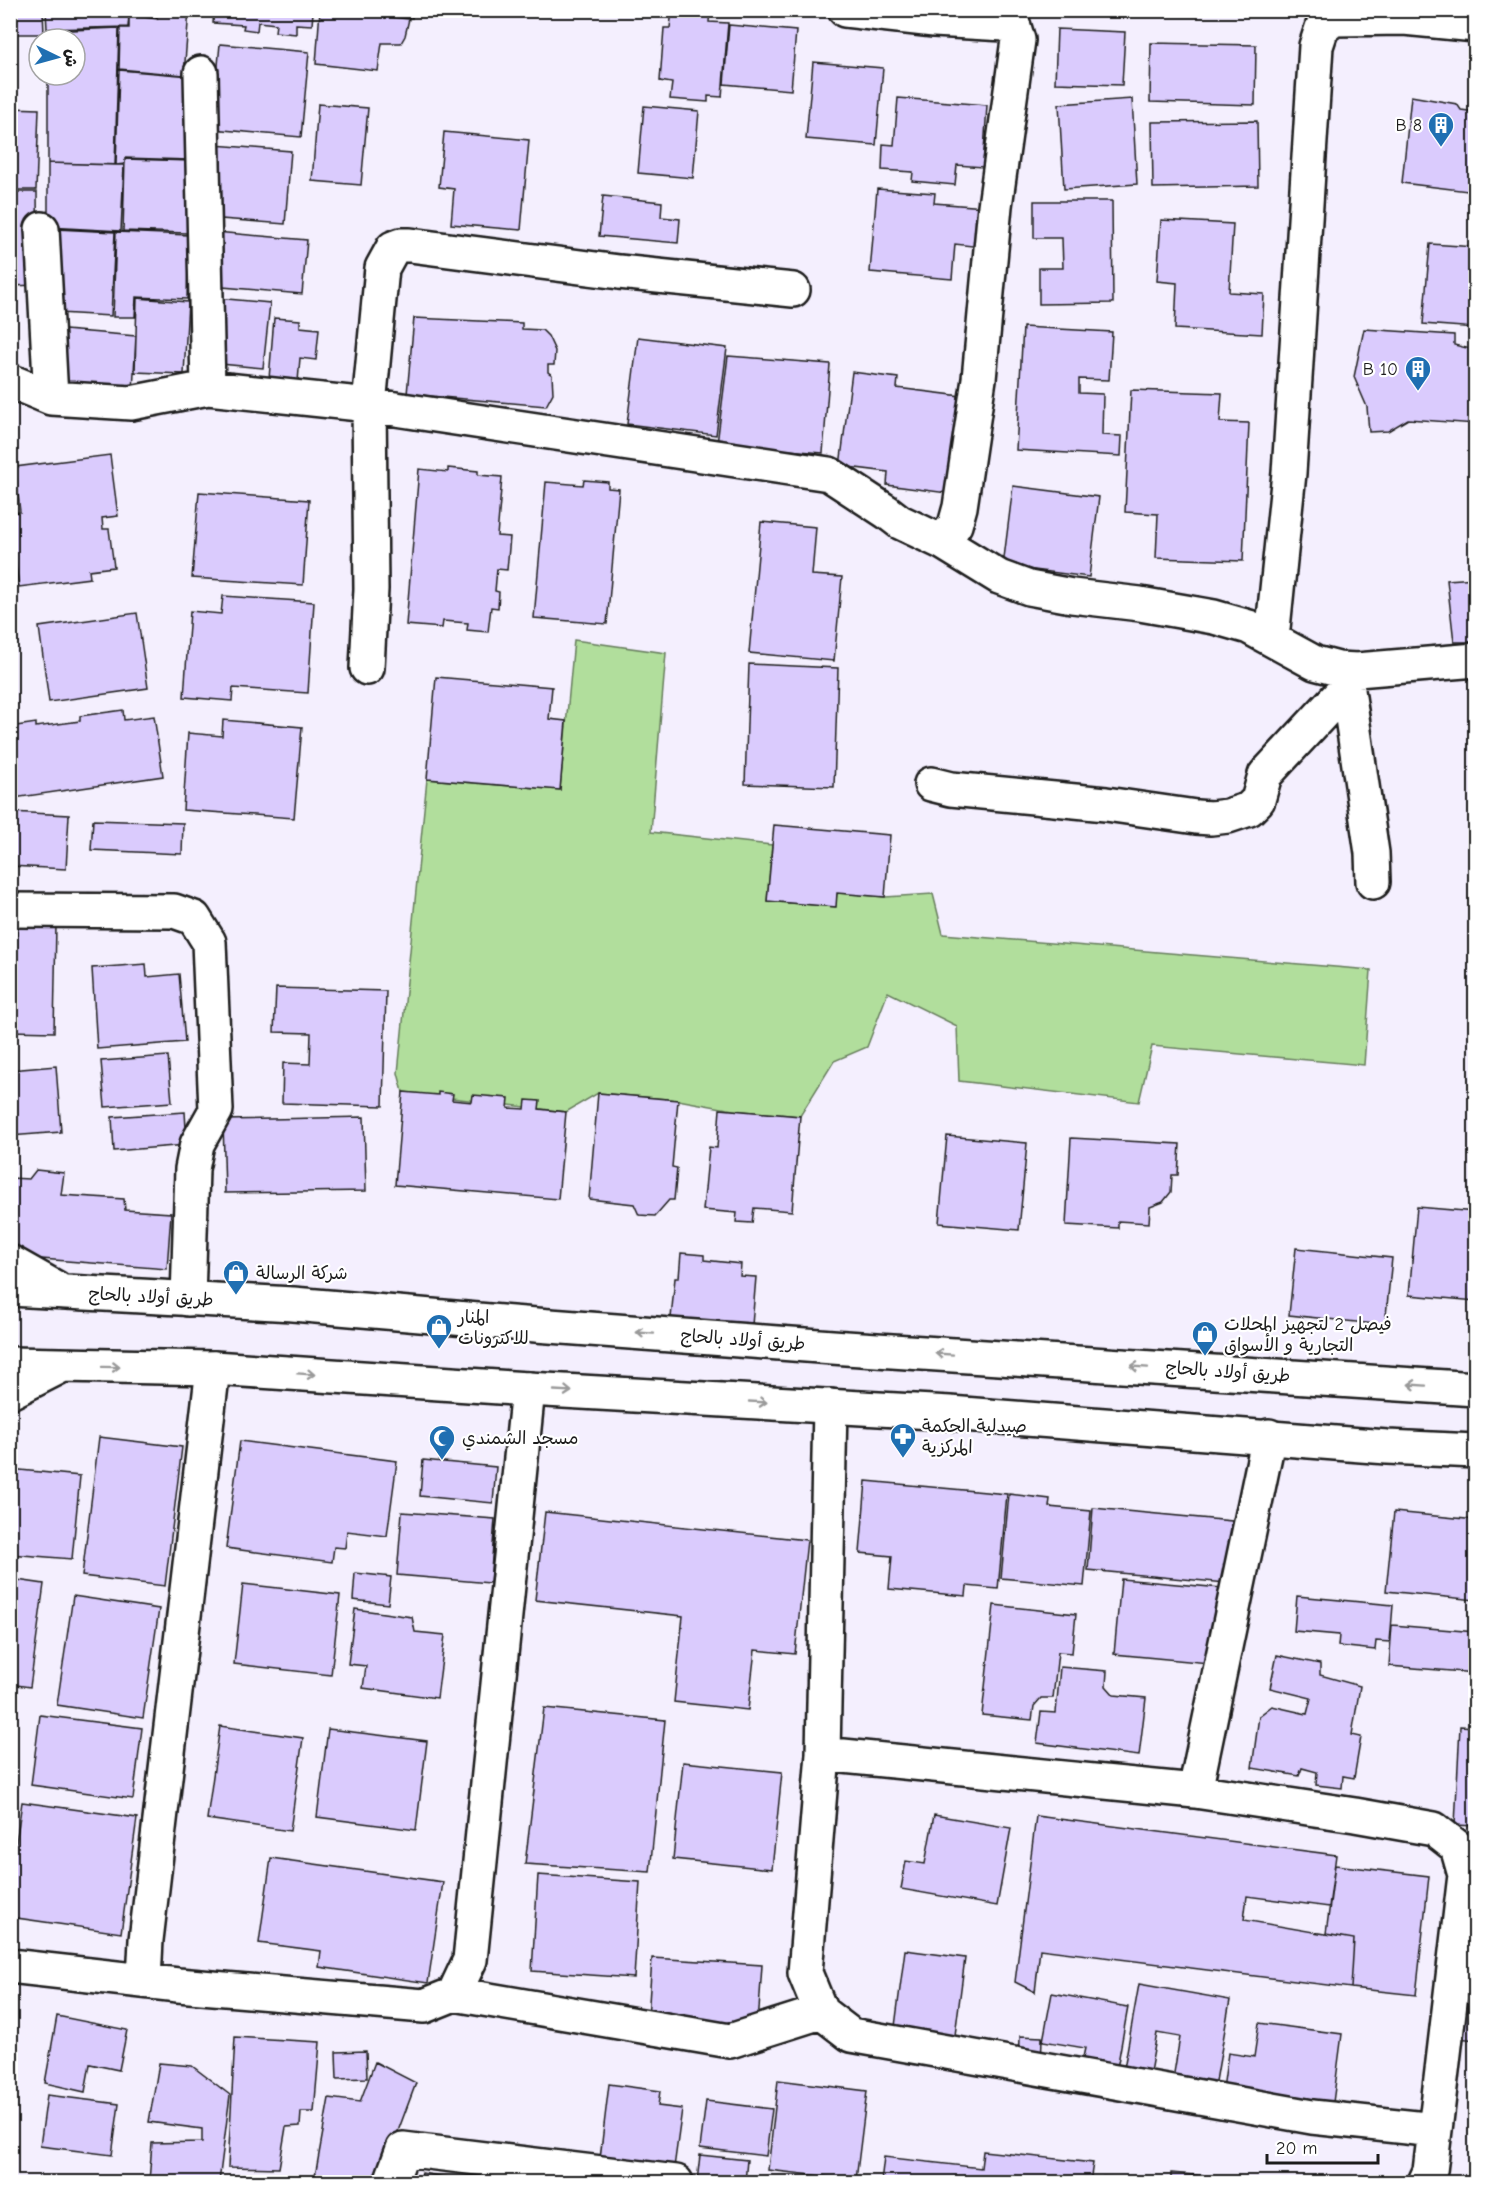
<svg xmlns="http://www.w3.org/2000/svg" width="1486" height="2193" font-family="'Comic Neue','Playpen Sans Arabic',sans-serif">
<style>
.green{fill:#b1de9c;stroke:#667d5c;stroke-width:1.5}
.building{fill:#dacbfd;stroke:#1c1c1c;stroke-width:1.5}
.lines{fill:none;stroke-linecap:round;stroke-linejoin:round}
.minor-casing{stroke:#1c1c1c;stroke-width:38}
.major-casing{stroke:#1c1c1c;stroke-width:38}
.minor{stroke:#fff;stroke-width:33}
.major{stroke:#fff;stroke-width:33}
.oneway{stroke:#999}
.labels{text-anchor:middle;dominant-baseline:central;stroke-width:4.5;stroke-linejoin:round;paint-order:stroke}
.poi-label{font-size:18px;fill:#1c1c1c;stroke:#fff;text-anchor:start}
.street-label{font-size:18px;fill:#1c1c1c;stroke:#fff}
</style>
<rect width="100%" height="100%" fill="#f4effe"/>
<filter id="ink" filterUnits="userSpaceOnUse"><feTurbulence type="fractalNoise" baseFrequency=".0167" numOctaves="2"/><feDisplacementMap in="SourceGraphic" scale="12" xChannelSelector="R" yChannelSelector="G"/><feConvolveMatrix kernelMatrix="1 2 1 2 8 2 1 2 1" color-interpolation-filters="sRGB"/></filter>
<g filter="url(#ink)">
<path class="green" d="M574,640L666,653L651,832L772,845L767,901L835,907L837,893L885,897L933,894L943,934L1371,970L1364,1065L1152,1046L1139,1102L959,1081L957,1026L888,992L867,1047L834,1061L800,1116L733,1110L678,1100L598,1093L566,1112L403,1092L398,1073L427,779L560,790Z"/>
<path class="building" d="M10,10H43L44,34H10Z
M46,10H157L156,18L129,15L128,27L47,29Z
M158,10H189L184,75L119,69L120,28H129V15L157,19Z
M214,10H301L313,12L312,25L296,24V34L275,32L276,24L258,22L257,31L243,29L244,25L213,23Z
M320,10H325L409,19L405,36L401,43H382L378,71L316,64Z
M346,10H413L412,18Z
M672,10H710L709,22L728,23L722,97L708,96V102L670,99L672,83L660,81L664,28H670Z
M1260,10H1309V15Z
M729,25L796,31L791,90L724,84Z
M119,28L115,165L48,163V75H75V39H48V31Z
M1057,29L1125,32L1122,85L1055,83Z
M1151,43L1256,45L1255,105L1150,102Z
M220,44L309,52L301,137L212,129Z
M813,62L883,68L876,145L806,139Z
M119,70L191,76L190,160L125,158V164L116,165Z
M1411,96L1457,104L1461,110L1476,112V192L1402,183Z
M898,98L987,105L983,167L957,165L955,185L912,181L913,172L882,170L883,144L894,145Z
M1132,99L1137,184L1064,189L1059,104Z
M318,104L368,108L361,185L312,181Z
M644,106L699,111L693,178L638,173Z
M10,108L39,109L36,190H10Z
M1257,121L1258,186L1153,188L1152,122Z
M444,132L529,140L521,230L451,224L454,189L439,187Z
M214,145L291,151L285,224L208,218Z
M125,159L191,161L187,233L123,231Z
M48,163L124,165L121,231L48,227Z
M877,189L935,193L934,203L985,207L981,247L955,244L952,279L870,272Z
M10,192H37L38,285L10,286Z
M603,196L662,202L661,217L680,219L678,243L599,236Z
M1034,201H1112L1113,303L1039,304V268H1063L1062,238H1034Z
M1161,220L1233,224L1229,292L1264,294L1262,334L1175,329L1177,283L1157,281Z
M56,229L115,232L111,316L59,313Z
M116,232L189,235L187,299L136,297L135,317H113Z
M216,232L307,240L302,294L211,286Z
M1430,244L1476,247V328L1423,324Z
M137,298L188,302L184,374L135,372Z
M216,298L270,303L263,368L210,363Z
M274,318L300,320V327L319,329L316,360L300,358L297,393L268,391Z
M414,318L522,323V329L542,330L548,336L555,351L554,365H548V372L552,375L553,393L546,406L407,394Z
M1023,327L1112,332L1109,380L1079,379V393L1103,394L1102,435L1122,436L1121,456L1016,450Z
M1364,329L1454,335V345L1475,350L1476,424L1408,419L1388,431L1369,432L1367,407L1354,377Z
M65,330L136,336L133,391L60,386Z
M638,337L727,348L716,435L627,424Z
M728,356L830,364L823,453L717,444Z
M852,372L898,378L897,388L961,396L947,493L887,485L888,472L840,466Z
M1131,390L1222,393L1220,422L1249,423L1243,561L1156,558L1158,514L1125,512Z
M110,455L118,516L102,518L103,529H109L114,567L89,570L90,578L19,587L10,521V513L20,512L15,467Z
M448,468L478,471V475L502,477L497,536L510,537L507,570L497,569L495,591L499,592L498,608L491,607L488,632L467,630L468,623L443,621L442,628L406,625L419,469L448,472Z
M584,480L608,482V488L619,489L607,624L534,618L546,482L583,485Z
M1013,486L1099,497L1089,577L1003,566Z
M199,492L309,500L303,585L192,578Z
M761,522L816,527L812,575L842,577L834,661L749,653Z
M1476,578V642H1454L1447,580Z
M223,596L314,602L308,693L233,688L232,701L184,697L190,611L221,614Z
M137,613L148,688L49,702L39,627Z
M749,664L838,668L834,787L745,784Z
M436,677L552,687L549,719L566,721L560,790L427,779Z
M123,710L124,720L154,716L163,776L14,798L13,792L10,793V727L36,723V727L80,721V716Z
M223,720L302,727L294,818L183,810L188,733L222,736Z
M10,812L69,815L66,869L10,866Z
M93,820L183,823L182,854L91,850Z
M774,825L890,835L885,897L837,893L836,907L767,901Z
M17,925H56L54,1032L10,1031V957H17Z
M146,964L147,977L179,974L185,1042L97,1049L92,968Z
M276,988L386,991L383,1106L282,1103L283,1063L310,1064L311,1033L274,1032Z
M168,1056L172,1102L105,1107L101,1061Z
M56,1066L61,1132L10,1136V1070Z
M403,1092L438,1095V1092L453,1094L452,1100L472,1102L473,1095L509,1098L508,1108L525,1109L526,1100L540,1101L539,1109L566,1112L558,1199L395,1185Z
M598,1093L678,1100L672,1167L677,1168L674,1200H669L655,1216L639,1215L634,1204L589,1199Z
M720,1109L800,1116L792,1211L754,1208L752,1223L736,1222L737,1213L703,1210L709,1147L717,1148Z
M185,1112L187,1145L114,1151L112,1117Z
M364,1117L366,1191L225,1193L223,1120Z
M947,1136L1027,1143L1019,1230L939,1223Z
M1071,1138L1180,1144L1178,1175H1172L1171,1192L1163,1202L1150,1207L1149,1223L1118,1221V1228L1066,1225Z
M36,1170L64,1173L61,1195L124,1199L125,1210L171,1213L167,1269L29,1258L10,1244V1178L29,1179Z
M1417,1207L1476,1212V1301L1409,1295Z
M1296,1248L1392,1258L1385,1325L1289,1315Z
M681,1253L704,1255V1260L741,1264L740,1276L756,1277L752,1325L671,1318L675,1278H679Z
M99,1437L182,1447L165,1586L82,1576Z
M240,1441L397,1461L387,1536L347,1531L345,1548L334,1547L332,1562L226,1548Z
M423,1460L496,1467L493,1503L420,1496Z
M10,1469L80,1476L72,1559L10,1554Z
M866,1481L1007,1494L998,1589L967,1586L966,1596L889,1589L892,1556L860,1553Z
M1009,1494L1050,1499L1049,1507L1091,1511L1084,1586L1001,1578Z
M1093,1508L1232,1521L1226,1583L1088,1570Z
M402,1512L495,1519L490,1583L397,1575Z
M545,1512L807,1540L795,1654L755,1650L748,1710L674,1702L683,1616L535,1600Z
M1394,1512L1476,1520V1600L1386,1591Z
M355,1573L391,1577L388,1604L353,1600Z
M10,1579L44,1584L30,1687L10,1684Z
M1121,1579L1221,1588L1209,1663L1114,1654Z
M243,1584L340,1595L331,1675L234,1664Z
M73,1596L159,1609L143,1718L57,1705Z
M1297,1596L1393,1605L1390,1642L1376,1641L1375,1650L1338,1646L1339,1635L1294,1631Z
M994,1605L1076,1614L1072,1653L1058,1652L1053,1698H1041L1034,1706L1032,1720L982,1715Z
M355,1609L412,1617L415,1632L445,1635L437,1698L363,1688L366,1666L348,1664Z
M1392,1625L1476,1632V1673L1389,1666Z
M1277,1655L1320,1664V1675L1360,1686L1352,1735L1361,1737L1354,1778L1343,1776L1342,1788L1316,1785L1317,1772L1302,1768L1299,1776L1252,1768L1259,1716L1272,1706L1307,1714L1311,1698L1270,1688Z
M1060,1667L1107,1671L1106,1686L1114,1695L1146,1698L1139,1756L1037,1743L1041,1712L1056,1713Z
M544,1708L665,1720L650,1872L525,1864Z
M40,1715L142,1728L133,1799L31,1785Z
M220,1726L303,1738L290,1831L207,1819Z
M1460,1726L1476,1727V1826L1455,1825Z
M328,1729L427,1741L416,1830L317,1817Z
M683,1762L782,1772L772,1869L673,1859Z
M22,1802L137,1818L121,1933L10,1917V1884Z
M934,1815L1011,1828L997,1906L901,1889L906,1861L925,1864Z
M1036,1816L1336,1855L1329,1907L1247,1896L1244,1920L1354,1939L1351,1988L1040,1949L1035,1992L1015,1982Z
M271,1858L443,1882L428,1983L319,1967L321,1951L259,1943Z
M1335,1865L1429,1876L1416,1995L1351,1988L1354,1939L1326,1934Z
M538,1875L640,1882L634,1978L532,1971Z
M905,1950L965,1958L954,2043L894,2034Z
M652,1958L762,1965L758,2025L648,2018Z
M1139,1984L1230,2000L1215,2087L1173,2079L1180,2037L1157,2033L1149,2078L1123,2074Z
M1052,1993L1128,2007L1116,2074L1081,2067L1085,2048L1043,2041Z
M1464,2011L1476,2013V2040L1448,2037Z
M57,2016L127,2030L119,2070L90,2064L85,2092L45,2083Z
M1259,2023L1342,2034L1332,2110L1222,2096L1228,2053L1254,2057Z
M1020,2036L1042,2037L1041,2070H1019Z
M235,2037L320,2042L314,2112H301L300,2126L286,2127L279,2168L228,2167Z
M366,2051L367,2078L337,2079L336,2052Z
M375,2062L416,2083L379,2182H314L329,2098L360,2102Z
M159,2063L192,2066L230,2095L219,2182H149L152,2143L202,2142V2129L149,2122Z
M778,2080L867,2091L856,2180L768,2170Z
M609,2084L660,2091L658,2106L682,2109L672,2182L598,2175Z
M47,2095L119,2104L112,2155L40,2146Z
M706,2101L772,2109L766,2156L700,2148Z
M983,2151L1093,2163L1090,2182H881L884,2157L981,2168Z
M700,2155L747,2160L745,2182H697Z
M422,2173L471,2182H419Z
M1171,2173L1273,2182H1171Z
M1103,2177L1166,2182H1102Z"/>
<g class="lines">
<g class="minor-casing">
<path id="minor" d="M845,10L934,20L1005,24L1012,20L1018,40L995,206L979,379L960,507L955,525L942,542
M201,73L208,388
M42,229L51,398
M10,381L51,398L131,403L208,388L369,405L829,474L887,512L900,522L942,542L999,577L1029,588L1072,596L1140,604L1214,617L1249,627L1315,663L1338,669L1357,670L1476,660
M1272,638L1289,473L1316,46L1322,28L1334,19L1404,18L1476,25
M367,668L371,589L369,405L382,268L393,248L401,245H410L619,272L793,290
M1345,670L1372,853L1373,882
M931,784L951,789L1106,804L1196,817L1211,818L1228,816L1249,809L1258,800L1265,775L1347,687
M10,910L174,911L194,918L209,942L216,1110L197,1144L192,1169L188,1299
M823,1754L1195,1791L1355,1815L1434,1829L1457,1847L1465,1875L1435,2130L1312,2117L851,2035L821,2012L805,1973L823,1754L830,1406
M1195,1791L1269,1436
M10,1966L178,1985L424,2006L454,1994L730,2041L821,2012
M144,1980L146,1940L213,1368
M454,1994L470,1960L528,1389
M391,2182L403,2149L676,2182
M1425,2182L1430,2171L1435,2130"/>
</g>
<g class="major-casing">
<path id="major" d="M10,1262L56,1288
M10,1289L293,1304L536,1325L846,1348L1476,1389
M10,1364L213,1368L528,1389L950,1413L1387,1447L1476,1451
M10,1392L59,1367"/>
</g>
<use href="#minor" class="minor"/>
<use href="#major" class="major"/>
</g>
<defs><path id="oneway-shaft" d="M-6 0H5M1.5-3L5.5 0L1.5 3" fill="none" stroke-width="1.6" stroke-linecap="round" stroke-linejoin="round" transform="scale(1.5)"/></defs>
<g class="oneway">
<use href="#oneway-shaft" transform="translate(645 1333) rotate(-176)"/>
<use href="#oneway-shaft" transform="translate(944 1354) rotate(-176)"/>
<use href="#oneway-shaft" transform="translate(111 1367) rotate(1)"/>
<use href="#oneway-shaft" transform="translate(1139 1367) rotate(-176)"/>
<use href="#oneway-shaft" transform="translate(306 1374) rotate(4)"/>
<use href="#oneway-shaft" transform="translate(1417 1385) rotate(-176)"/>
<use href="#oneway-shaft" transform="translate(563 1391) rotate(3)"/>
<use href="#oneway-shaft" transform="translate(758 1402) rotate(3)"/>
</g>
</g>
<defs>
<g id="building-pin" transform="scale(1.35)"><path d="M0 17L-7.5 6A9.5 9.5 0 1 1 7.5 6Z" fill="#1f6fb2" stroke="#fff"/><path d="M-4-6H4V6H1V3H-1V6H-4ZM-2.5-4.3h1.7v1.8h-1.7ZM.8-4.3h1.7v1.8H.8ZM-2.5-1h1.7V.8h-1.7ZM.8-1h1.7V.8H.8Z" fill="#fff"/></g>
<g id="shop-pin" transform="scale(1.35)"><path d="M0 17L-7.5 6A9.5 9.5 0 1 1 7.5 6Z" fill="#1f6fb2" stroke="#fff"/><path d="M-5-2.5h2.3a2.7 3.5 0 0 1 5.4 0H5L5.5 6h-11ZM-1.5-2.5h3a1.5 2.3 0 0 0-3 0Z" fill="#fff"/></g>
<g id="pharmacy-pin" transform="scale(1.35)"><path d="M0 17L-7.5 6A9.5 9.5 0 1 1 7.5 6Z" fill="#1f6fb2" stroke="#fff"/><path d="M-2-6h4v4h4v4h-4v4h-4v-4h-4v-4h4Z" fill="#fff"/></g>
<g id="mosque-pin" transform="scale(1.35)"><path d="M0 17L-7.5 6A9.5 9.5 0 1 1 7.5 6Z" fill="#1f6fb2" stroke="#fff"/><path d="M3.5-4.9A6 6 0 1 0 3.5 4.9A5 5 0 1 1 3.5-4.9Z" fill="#fff"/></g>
</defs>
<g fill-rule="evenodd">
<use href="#building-pin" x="1441" y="125"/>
<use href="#building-pin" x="1418" y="369"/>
<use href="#shop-pin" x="236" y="1273"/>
<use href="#shop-pin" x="439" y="1327"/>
<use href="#shop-pin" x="1205" y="1334"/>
<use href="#pharmacy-pin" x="903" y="1436"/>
<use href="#mosque-pin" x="442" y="1438"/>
</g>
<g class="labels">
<g class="poi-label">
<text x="1422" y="125" text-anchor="end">B 8</text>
<text x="1398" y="369" text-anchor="end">B 10</text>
<text x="256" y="1273">شركة الرسالة</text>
<text x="458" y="1317">المنار<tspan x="458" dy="21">للاكترونات</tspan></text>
<text x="1224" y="1324">فيصل 2 لتجهيز المحلات<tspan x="1224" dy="21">التجارية و الأسواق</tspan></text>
<text x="922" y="1426">صيدلية الحكمة<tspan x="922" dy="21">المركزية</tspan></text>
<text x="462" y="1438">مسجد الشمندي</text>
</g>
<g class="street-label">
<text transform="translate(151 1297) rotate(3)">طريق أولاد بالحاج</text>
<text transform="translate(743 1340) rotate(4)">طريق أولاد بالحاج</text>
<text transform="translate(1228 1372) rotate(4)">طريق أولاد بالحاج</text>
</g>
</g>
<rect width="1486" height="2193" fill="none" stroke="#fff" stroke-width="36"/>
<rect x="18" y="18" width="1450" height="2157" fill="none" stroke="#1c1c1c" stroke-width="2" filter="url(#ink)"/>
<g transform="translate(57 57) rotate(95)"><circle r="28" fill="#ffffff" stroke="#a4a4a4" stroke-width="1.5"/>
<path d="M0-4.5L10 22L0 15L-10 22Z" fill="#1f6fb2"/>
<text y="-9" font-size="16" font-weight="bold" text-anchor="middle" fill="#1c1c1c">ش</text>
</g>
<path d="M1267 2154v9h111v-9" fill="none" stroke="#1c1c1c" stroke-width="3"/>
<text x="1276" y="2154" font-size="18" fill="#1c1c1c" stroke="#ffffff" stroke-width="4.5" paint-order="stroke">20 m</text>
</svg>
